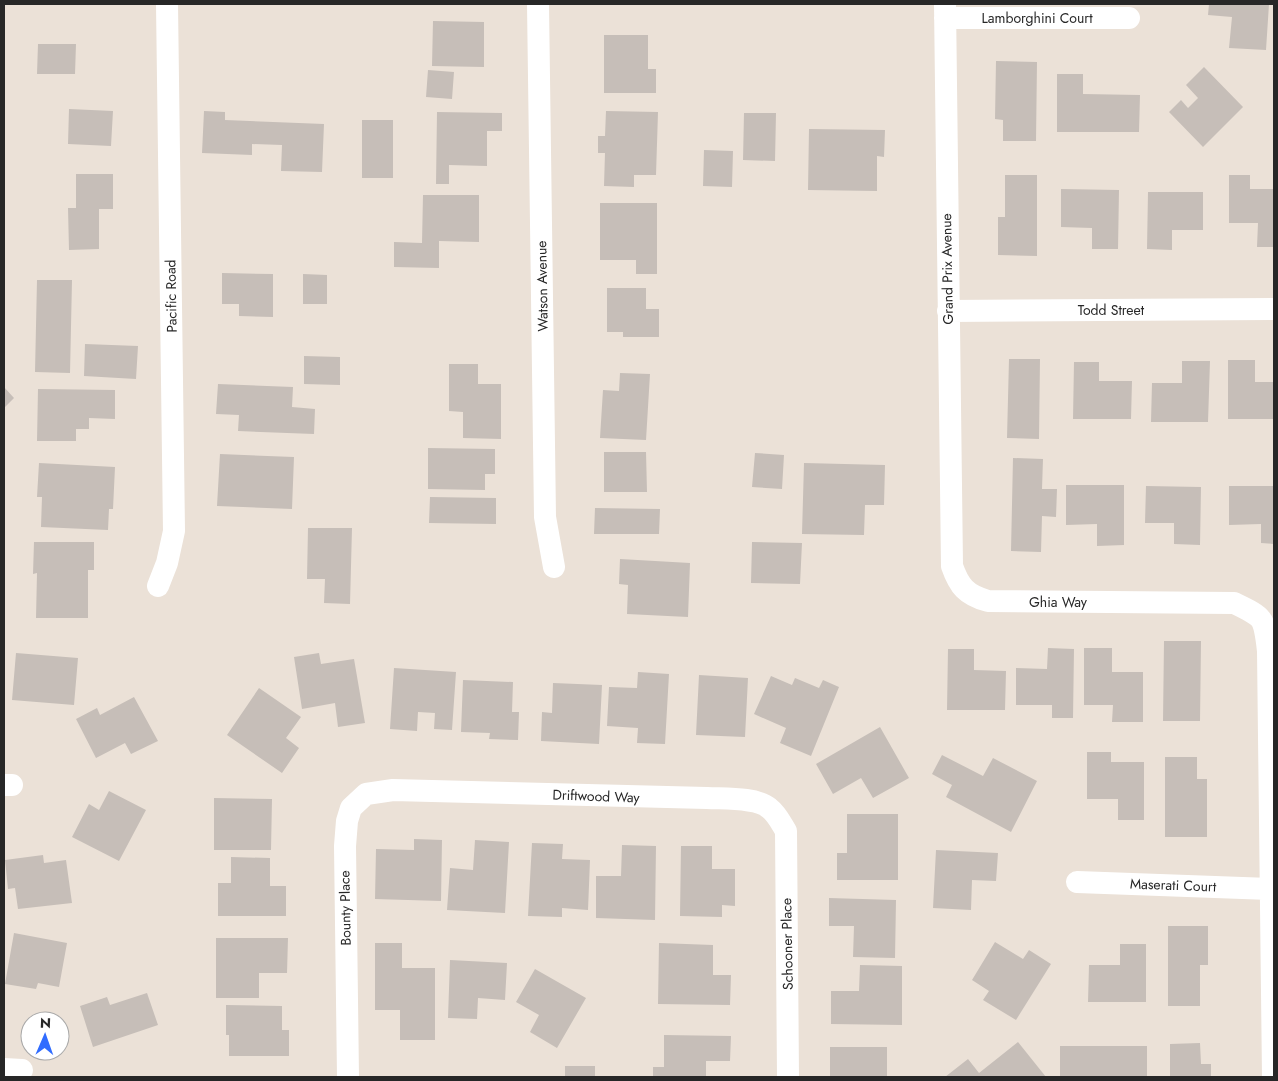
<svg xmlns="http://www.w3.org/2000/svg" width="1278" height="1081" font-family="Jost,sans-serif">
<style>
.building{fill:#c6beb8}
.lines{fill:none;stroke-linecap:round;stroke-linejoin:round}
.street{stroke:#fff;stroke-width:22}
.labels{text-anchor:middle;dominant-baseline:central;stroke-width:4;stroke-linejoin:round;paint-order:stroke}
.street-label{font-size:14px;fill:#272727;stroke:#fff}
</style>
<rect width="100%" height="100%" fill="#ebe1d7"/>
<path class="building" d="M1209,4H1269L1266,50L1229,48L1232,17L1208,15Z
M433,21L484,22V67L432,66Z
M604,35H648V69H656V93H604Z
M38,44H76L75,74H37Z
M996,61L1037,62L1036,141H1003V120L995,119Z
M1204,67L1243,107L1203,147L1169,112L1181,100L1188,108L1198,98L1186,85Z
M428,70L454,72L452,99L426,97Z
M1057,74H1083V94L1140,95L1139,132H1057Z
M69,109L113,111L111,146L68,144Z
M204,111L225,112V120L324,124L322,172L281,171L282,145L252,144V155L202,153Z
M606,111L658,112L656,175H634V187L604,186L605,153H598V136H605Z
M437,112L502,113V131H487V166L449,165V184H436Z
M744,113H776L775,161L743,160Z
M362,120H393V178H362Z
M809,129L885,130L884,157L877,156V191L808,190Z
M704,150L733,151L732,187L703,186Z
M76,174H113V209H99V249L69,250L68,208H76Z
M1005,175H1037V256L998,255V217H1005Z
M1229,175H1250V189H1274V247H1257L1258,223H1229Z
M1061,189L1119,190L1118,249H1092V228L1061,227Z
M1148,192H1203V230H1172V250L1147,249Z
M423,195H479V242L439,241V268L394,267V242L422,243Z
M600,203H657V274H636V260H600Z
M222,273L273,274V317L239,316V304H222Z
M303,274L327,275V304H303Z
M37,280H72L70,373L35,372Z
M607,288H646V309H659V337H623V332H607Z
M85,344L138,346L136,379L84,376Z
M304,356L340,357V385L304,384Z
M1009,359H1040L1039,439L1007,438Z
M1228,360H1255V382H1274V419H1228Z
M1182,361H1210L1208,422H1151L1152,383H1182Z
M1074,362H1099V381H1132L1131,419H1073Z
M449,364H478V384H501V439L463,438V412L449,411Z
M620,373L650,374L646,440L600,438L603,390L619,391Z
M218,384L293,387L292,407L315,409L314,434L238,431L239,415L216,414Z
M4,387L14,398L4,408Z
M38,389L115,390V419L89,418V429H76V441H37Z
M428,448L495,449V474H485V490L428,489Z
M604,452H646L647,492H604Z
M755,453L784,455L782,489L752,487Z
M220,454L294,457L292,509L217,506Z
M1013,458L1043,459L1042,489H1057L1056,517L1042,516L1041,552L1011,551Z
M39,463L115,467L113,509H109L108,530L41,527L42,497H37Z
M804,463L885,465L884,505H865L864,535L802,534Z
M1066,485H1124V545L1097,546V524L1066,525Z
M1146,486L1201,487L1200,545L1174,544V523H1145Z
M1229,486H1274V544L1261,543V524L1229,525Z
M430,497L496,498V524L429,523Z
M595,508L660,509L659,534H594Z
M308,528H352L350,604L324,603L325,579H307Z
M34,542H94V570H88V618H36L37,573L33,574Z
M752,542L802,543L800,584L751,583Z
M620,559L690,563L688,617L627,614L628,585L619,584Z
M1164,641H1201L1200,721H1163Z
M1048,648L1074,649L1073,718H1052V705H1016V668L1047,669Z
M1084,648H1112V672H1143V722H1112L1113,705H1084Z
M948,649H974V670L1006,671L1005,710H947Z
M16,653L78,658L74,705L12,700Z
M319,653L321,664L354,659L365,723L338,727L335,703L302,709L294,657Z
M394,668L456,672L452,730L434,729L435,713L418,712L417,731L390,729Z
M638,672L669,674L665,744L637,743L638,728L607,726L609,687L637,688Z
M699,675L748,678L745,737L696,735Z
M771,676L792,685L795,678L819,688L823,680L839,687L811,756L780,743L786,728L754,714Z
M463,680L513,682L512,712H519L518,740L489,739L490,733L461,732Z
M553,683L602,685L599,744L541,741L542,712L552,713Z
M259,688L301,717L286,738L299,748L282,773L227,735Z
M134,697L158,741L131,754L125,743L96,758L76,719L97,708L100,715Z
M880,727L909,778L873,798L861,778L833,794L816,764Z
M1087,752H1111V762H1144V820H1118V799H1087Z
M942,755L983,776L993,758L1037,781L1011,832L946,797L952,785L932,774Z
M1165,757H1197V779H1207V837H1165Z
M109,791L146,810L119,861L72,837L89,804L99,810Z
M214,798L272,799L271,850H214Z
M847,814H898V880H837V853H847Z
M414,839L442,840L441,901L375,899L376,849L414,850Z
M475,840L509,842L505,913L447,910L450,868L473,870Z
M532,843L563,844L562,859L590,860L588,910L562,908V917L528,916Z
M622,845L656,846L655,920L596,918V876H621Z
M681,846H712V869H735V906L722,905V917L680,916Z
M936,850L998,853L996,881L972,880L971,910L933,908Z
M43,855L44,863L66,860L72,903L18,909L15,888L8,889L5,860Z
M231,857L270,858V886H286V916H218V883H231Z
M829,898L896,900L895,958L853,957L854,926H829Z
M1168,926H1208V965H1200V1006H1168Z
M14,933L67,943L59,987L38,983L36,989L5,984Z
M216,938H288L287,973H259V998H216Z
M995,942L1023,959L1029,950L1051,964L1016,1020L983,1000L989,991L972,980Z
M375,943H402V968H435V1040H400V1010H375Z
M659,943L713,945V975H731L730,1005L658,1004Z
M1120,944H1146V1002H1088L1089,965H1120Z
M450,960L507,963L505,1000L478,998L477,1019L448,1018Z
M860,965L902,966V1025L831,1024V991H859Z
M535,969L586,998L557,1048L530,1032L539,1015L516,1002Z
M147,993L158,1025L93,1047L80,1006L107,997L110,1005Z
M226,1005L282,1006V1030H289V1056H229V1035H226Z
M664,1035L731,1036L730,1061H706V1077H653V1067H664Z
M1018,1042L1046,1077H945L968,1059L979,1073Z
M1200,1043L1201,1064H1211V1077H1170V1044Z
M1060,1046H1147V1077H1060Z
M830,1047H887V1077H830Z
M565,1066H595V1077H565Z"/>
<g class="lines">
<path class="street" d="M538,4L545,517L554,567
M945,4L952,566C959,586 966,595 988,601L1234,603C1265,618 1264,617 1268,651L1273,1077
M945,18H1129
M948,311L1274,309
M158,586L167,563L174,531L167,4
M4,785H12
M1077,882L1270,889
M4,1069L22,1070
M348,1077L345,846L347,821L351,808L366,794L393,790L707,798C724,799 756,797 769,808C777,814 781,823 786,831L788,1077"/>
</g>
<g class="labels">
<g class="street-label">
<text x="1037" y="18">Lamborghini Court</text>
<text transform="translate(947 269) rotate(-91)">Grand Prix Avenue</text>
<text transform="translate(542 286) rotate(-91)">Watson Avenue</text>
<text transform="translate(171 296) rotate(-91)">Pacific Road</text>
<text x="1111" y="310">Todd Street</text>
<text x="1058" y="602">Ghia Way</text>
<text transform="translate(596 796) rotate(2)">Driftwood Way</text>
<text transform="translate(1173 885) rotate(2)">Maserati Court</text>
<text transform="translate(345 908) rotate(-91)">Bounty Place</text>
<text transform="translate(787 944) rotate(-91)">Schooner Place</text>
</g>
</g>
<rect width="1278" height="1081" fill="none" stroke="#272727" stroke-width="10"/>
<g transform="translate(45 1036) rotate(2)"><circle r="24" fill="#ffffff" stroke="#a9a9a9"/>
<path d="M0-4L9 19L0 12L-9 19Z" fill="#306cff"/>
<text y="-8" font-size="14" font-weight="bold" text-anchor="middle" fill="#272727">N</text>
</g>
</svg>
